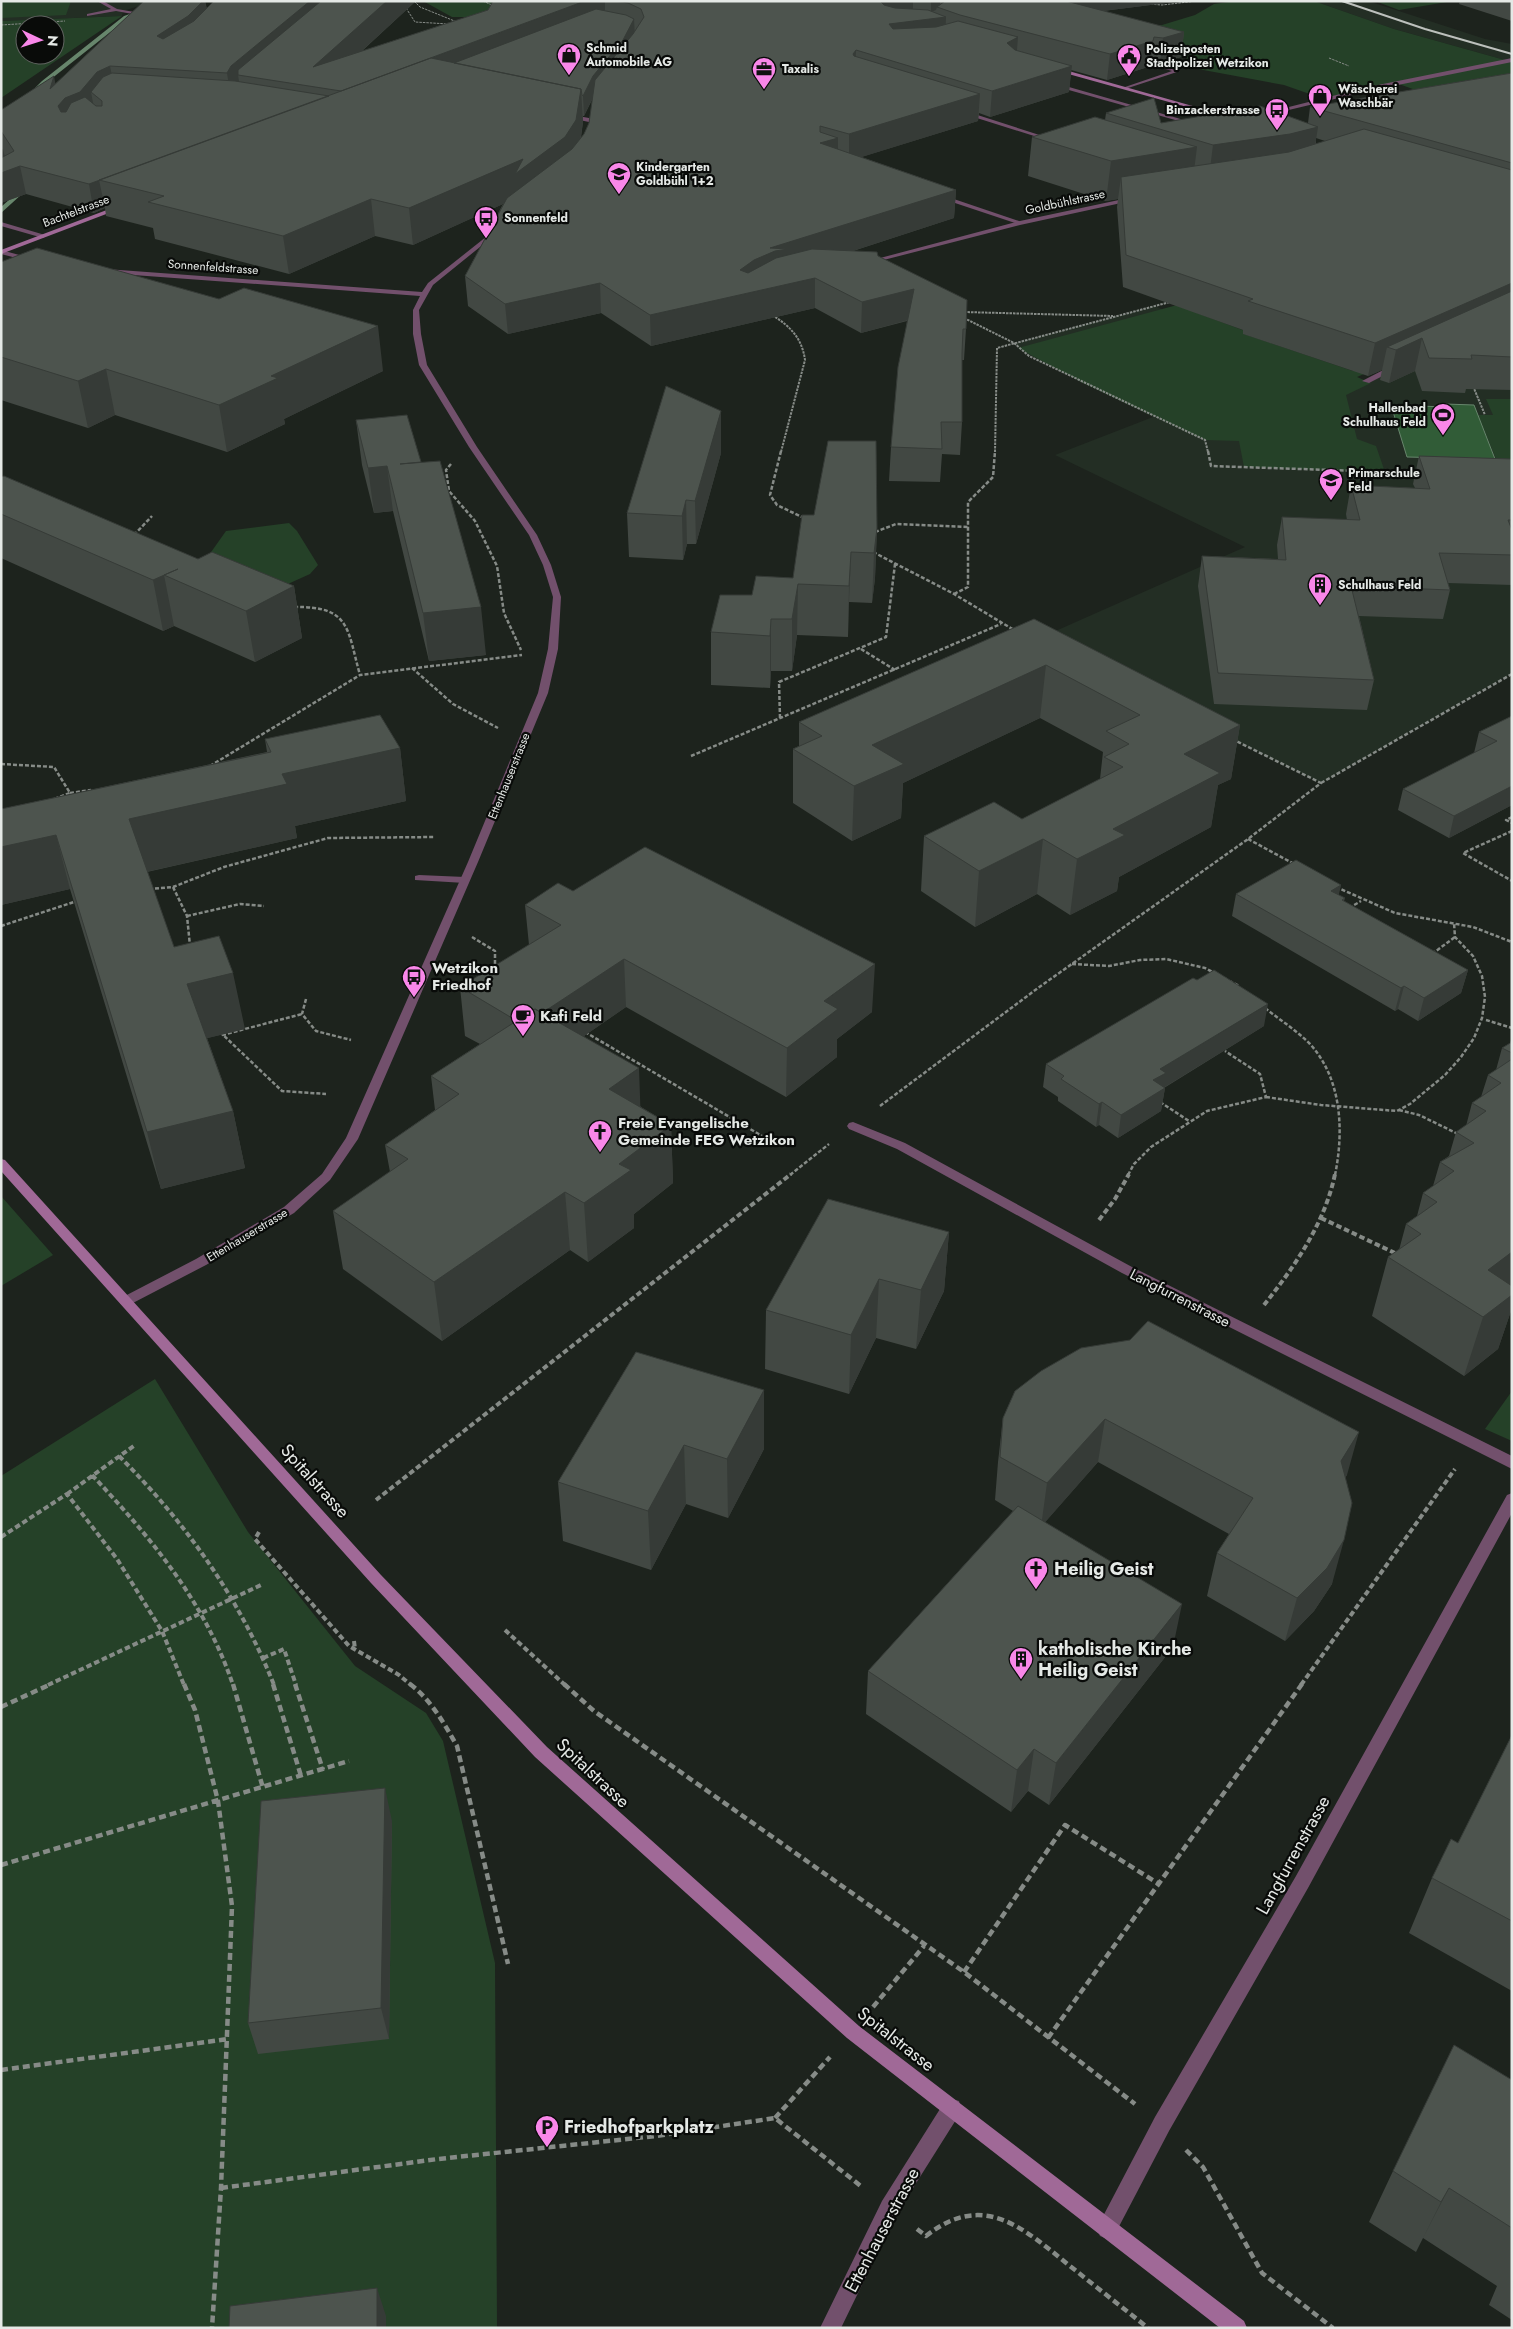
<svg xmlns="http://www.w3.org/2000/svg" width="1513" height="2329" font-family="Jost,sans-serif">
<style>
.built{fill:#232e24}
.green{fill:#254128;fill-rule:evenodd}
.water{fill:#315c37;stroke:#67866c}
.lines{fill:none;stroke-linecap:round;stroke-linejoin:round}
.stream{fill:#67866c;fill-rule:evenodd}
.path-far4{stroke:#868b87;stroke-width:1;stroke-dasharray:2.5 1;stroke-linecap:butt}
.path-far3{stroke:#868b87;stroke-width:2;stroke-dasharray:2.5 1;stroke-linecap:butt}
.path-far2{stroke:#868b87;stroke-width:2.5;stroke-dasharray:4 2;stroke-linecap:butt}
.path-far1{stroke:#868b87;stroke-width:4;stroke-dasharray:5.5 3;stroke-linecap:butt}
.path{stroke:#868b87;stroke-width:4.5;stroke-dasharray:7 4;stroke-linecap:butt}
.lane{fill:#72506c;fill-rule:evenodd}
.street{fill:#72506c;fill-rule:evenodd}
.secondary{fill:#a06997;fill-rule:evenodd}
.rail{stroke:#bcc0bc;stroke-width:2}
.wall{fill:#424843;fill-rule:evenodd}
.shaded-wall{fill:#363b37}
.building{fill:#4d544e;stroke:#363b37}
.labels{text-anchor:middle;dominant-baseline:central;stroke-width:4.5;stroke-linejoin:round;paint-order:stroke}
.far-poi-label{font-size:12px;font-weight:bold;fill:#e5e9e6;stroke:#090b09;text-anchor:start}
.far-street-label{font-size:12px;fill:#e5e9e6;stroke:#090b09}
.poi-label{font-size:15px;font-weight:bold;fill:#e5e9e6;stroke:#090b09;text-anchor:start}
.street-label{font-size:15px;fill:#e5e9e6;stroke:#090b09}
.near-street-label{font-size:18px;fill:#e5e9e6;stroke:#090b09}
.near-poi-label{font-size:18px;font-weight:bold;fill:#e5e9e6;stroke:#090b09;text-anchor:start}
</style>
<rect width="100%" height="100%" fill="#1d231d"/>
<path class="built" d="M1,1H155L123,11L122,16L1,21Z
M1314,1H1368L1485,39L1512,44V62L1394,29Z
M1155,306L1303,379L1366,381L1512,315V673L1321,783L1033,641L1245,547L1055,455L1153,417L1029,356L1014,343Z"/>
<path class="green" d="M1,1H71L66,15L1,18Z
M423,1H501L496,17H452Z
M1236,1H1314L1394,29L1512,62V99L1451,103L1399,84L1324,99L1284,85L1198,69L1212,65L1107,37L1141,28L1162,25L1195,15L1214,4Z
M1375,1H1453L1399,10Z
M122,16L1,98V21ZM25,25H55V55H25Z
M1266,281L1197,313L1248,332L1244,334L1353,371L1395,352L1420,350L1357,377L1371,383L1346,395L1357,439L1376,446L1385,472L1244,467L1239,441L1205,440L1083,383L1018,348Z
M1486,399H1512V477L1496,459L1478,415H1493Z
M289,523L297,531L318,565L310,574L279,588L209,555L226,531Z
M1,1196L53,1255L1,1286Z
M155,1379L248,1532L355,1666L426,1713L443,1741L495,1963L497,2328H1V1476Z
M1512,1391V1441L1485,1429Z"/>
<path class="water" d="M1445,404L1474,405L1495,459L1407,457L1391,405L1446,407Z"/>
<g class="lines">
<path class="stream" d="M168,1H177L128,18L46,83L31,98L26,97L42,81L124,16Z
M28,183L33,184L1,213V207Z"/>
<path class="path-far4" d="M414,1L420,7L457,22
M483,1L494,6
M1147,4L1162,5L1197,1
M406,8L415,22L449,24
M1,25L65,21
M1329,58L1349,66"/>
<path class="path-far3" d="M964,312L1113,316
M772,315C790,326 802,338 805,360L781,452
M964,318L1014,343L1029,356L1205,440L1208,452
M1473,386L1485,415
M995,452L997,348L1170,302"/>
<path class="path-far2" d="M781,451L770,495L777,505L804,518
M1208,451L1211,466L1419,473
M451,464L446,470L449,491L475,521L497,566L504,613L521,650
M875,532L896,524L968,527
M134,535L152,516
M873,552L954,594L1014,630
M954,594L968,587V502L993,477L995,451
M294,607C351,606 347,629 360,675
M861,649L895,670
M412,668L453,704L498,728
M780,718L779,682L886,637L895,564
M691,756L1001,624
M1,764L54,767L70,793L54,799
M210,766L360,675L522,655
M1321,783L1512,674
M70,793L91,790
M1512,817L1506,820L1512,823
M1512,831L1463,853L1512,881
M1248,839L1296,865
M173,887L187,916L190,946
M1336,887L1395,913L1473,927L1512,942
M149,889L173,887L224,867L328,838L435,837
M1349,908L1361,901
M187,916L240,904L264,906
M1,926L77,901
M472,937L495,951V969
M1432,954L1455,937
M1072,964L1109,966L1140,960L1166,959L1205,968L1239,986
M306,999L302,1014L316,1031L351,1040
M1265,1008C1280,1020 1296,1030 1310,1044C1342,1079 1344,1131 1335,1175
M1486,1020L1512,1028
M220,1032L282,1091L326,1094
M585,1032L762,1136
M222,1035L302,1014
M1266,1097L1321,1105L1397,1111L1410,1104L1445,1075L1461,1057L1474,1038L1482,1018L1485,997L1482,976L1473,956L1455,937L1454,923
M1160,1102L1189,1121
M880,1106L1038,988L1248,839L1321,783L1234,740
M1399,1110L1419,1115L1458,1134
M790,1175L829,1144
M1128,1175L1134,1164L1151,1147L1207,1111L1266,1097L1260,1074L1225,1051"/>
<path class="path-far1" d="M1321,1218L1397,1254
M1099,1220L1115,1199L1129,1174
M1264,1305C1295,1266 1325,1223 1335,1174
M119,1456C185,1522 239,1597 274,1685
M92,1475C151,1538 205,1602 233,1685
M67,1494L135,1445
M376,1500L791,1174
M259,1532L255,1539L349,1646L399,1675L411,1685
M1,1537L67,1494L117,1559L162,1631L184,1685
M505,1630L565,1685
M354,1641L355,1649
M263,1658L284,1649L296,1685
M48,1685L261,1585
M1301,1685L1455,1469"/>
<path class="path" d="M184,1684L195,1710L218,1801L232,1906L221,2188L212,2328
M233,1684L263,1788
M273,1684L301,1776
M295,1684L323,1770
M410,1684C431,1700 444,1723 457,1746L508,1964
M564,1684L594,1711L964,1972L1135,2104
M1,1707L51,1684
M1,1865L349,1761
M964,1972L1065,1825L1159,1884
M873,2007L924,1946
M1048,2038L1302,1684
M1,2070L228,2039
M775,2118L830,2057
M1186,2150L1203,2167L1262,2273L1333,2328
M221,2188L438,2159L656,2136L775,2118L862,2187
M917,2229L926,2236C984,2190 1024,2229 1070,2266C1096,2287 1122,2307 1148,2328"/>
<path class="lane" d="M97,1H103L117,9L152,15L149,17L116,11L87,16V14L111,9Z
M1152,63L1180,71L1125,89V87L1172,71L1152,65Z
M1051,83H1055L1198,124L1193,125L1051,85Z
M961,111H965L1055,140L1050,141L961,113Z
M939,194L1022,222L1023,223L1018,224L937,197Z
M1,222L45,235L46,236L43,238L1,226Z
M419,875L465,877L470,880L465,883L415,880V876Z"/>
<path class="street" d="M1512,58V62L1368,91L1260,117L1257,115L1368,87Z
M567,114L589,118L592,120L589,122L565,117Z
M1133,197L1135,200L1020,225L868,264L865,262L1020,221Z
M496,229L501,230L433,285L419,310L421,334L427,365L477,447L537,535L551,565L561,597L558,649L548,693L478,862L358,1139L330,1180L294,1213L206,1265L131,1304H121L119,1301L121,1298L196,1259L284,1207L322,1174L346,1138L468,862L538,693L548,649L553,597L543,565L529,535L469,447L419,365L413,334V310L420,296L106,273L103,271L106,269L422,292L428,283Z
M1,250L34,259L35,260L32,262L1,254Z
M1393,365L1400,367L1369,383L1362,381Z
M853,1122L905,1143L1132,1267L1512,1456V1469L1122,1273L897,1149L849,1129L847,1126L849,1123Z
M1512,1493V1513L1308,1888L1169,2131L1114,2236L1107,2239L1100,2236L1097,2229L1100,2222L1155,2117L1296,1876L1507,1495Z
M952,2099L959,2101L961,2108L959,2115L896,2215L841,2328H820L882,2201L945,2101Z"/>
<path class="secondary" d="M1054,68H1058L1235,118L1230,119L1054,70Z
M120,205L122,208L1,254V250Z
M1,1159L5,1160L381,1575L547,1747L859,2026L1244,2321L1247,2328H1220L847,2038L535,1757L371,1583L1,1171Z"/>
<path class="rail" d="M1342,1L1425,29L1512,54"/>
</g>
<path class="wall" d="M144,1H205L207,9L214,1H416L362,51L488,10L493,1H1182L1103,11L1184,32L1181,57L1160,63L1151,62V66L1107,80L1071,70L1069,92L990,117L979,113L978,121L861,157L956,190L954,218L853,251L878,256L966,329L964,360H962V422L960,455L942,454L940,482L889,481L891,447L907,321L861,333L815,308L651,346L601,313L508,334L468,306L465,276L503,204L413,245L375,236L289,274L155,239L153,228L106,216L105,208L94,213L26,194L1,203V110L55,84ZM593,98L589,123L584,134L581,138L583,122V116H584Z
M1460,1H1512V21L1459,4Z
M1512,73V390L1466,389L1465,393L1422,391L1415,371L1389,383L1380,380L1382,370L1368,376L1243,334V330L1123,287L1117,207L1118,199L1106,201L1028,176L1032,137L1105,120L1106,113L1161,123H1308L1310,107ZM1316,138L1325,141L1316,144Z
M1,262L383,371L284,419L285,424L227,452L115,415L88,428L1,400Z
M356,420L421,462L486,655L429,661L393,511L374,513L362,465Z
M721,453L696,544H687L683,560L629,557L627,513Z
M1419,456L1512,459V585L1448,583L1450,590L1443,619L1359,616L1374,680L1367,710L1214,704L1198,586L1202,556L1278,559L1277,545L1282,517L1347,520L1346,514L1351,485L1415,488L1413,484Z
M1,477L198,559L294,586L302,638L255,662L174,626L163,631L1,558Z
M877,528L875,578L872,603L849,602L848,637L797,635L792,671H771L770,688L711,685V632L752,595L793,578Z
M1034,619L1240,725L1231,779L1218,785L1211,827L1119,877L1117,891L1070,915L1037,894L975,927L921,891L924,836L1022,819L1100,779L1103,752L1040,718L903,783L901,818L852,841L793,803V749L799,746V722Z
M1512,716V805L1449,838L1398,810L1403,789L1474,753L1479,732Z
M265,739L400,748L406,801L295,826L297,838L147,872L174,947L245,1029L207,1038L233,1111L245,1168L161,1189L70,889L1,905V809L267,752Z
M1341,885L1338,895L1345,898L1344,901L1468,970L1461,993L1418,1021L1398,1009L1395,1011L1232,916L1236,894Z
M573,891L872,1012L837,1039V1057L786,1097L626,1007L584,1036L641,1107L671,1125L673,1183L634,1214V1228L588,1262L570,1250L442,1341L343,1269L333,1211L390,1172L385,1145L435,1110L431,1076L480,1044L465,1036L460,987L529,945L525,905Z
M1264,1026L1164,1088H1165L1161,1111L1118,1138L1099,1125L1096,1127L1058,1101V1097L1043,1087L1046,1064Z
M1512,1038V1308L1498,1349L1464,1376L1372,1316L1388,1257L1399,1250L1406,1224L1417,1216L1423,1193L1433,1186L1440,1162L1449,1156L1456,1132L1466,1126L1472,1103L1481,1097L1488,1075L1496,1070L1502,1048L1510,1043Z
M949,1232L944,1291L916,1349L876,1338L849,1394L765,1369L766,1310Z
M636,1352L764,1449L728,1518L686,1504L651,1570L563,1541L558,1482Z
M1015,1391L1347,1475L1345,1477L1332,1584L1314,1611L1285,1641L1207,1596L1217,1553L1229,1534L1098,1462L1045,1522L1173,1647L1049,1805L1028,1791L1011,1812L866,1714L868,1671L1013,1511L995,1500L998,1462L1003,1418Z
M1512,1735V1991L1409,1933L1432,1878L1458,1843Z
M392,1821L389,2039L258,2054L248,2023Z
M1512,2080V2320L1489,2305L1497,2286L1423,2238L1416,2252L1369,2222L1393,2171Z"/>
<path class="shaded-wall" d="M203,1H205L209,23L161,61L157,36Z
M310,1H342L238,75L240,87L231,99L227,73L231,66Z
M387,1H416L321,88L313,67Z
M585,1H605V15L465,71L341,91Z
M876,1H913V10L876,16Z
M931,1H940V8L937,7L936,10L931,12Z
M1040,1H1182L1039,19Z
M946,17L945,41L889,49V24Z
M634,19L635,38L594,95L584,116L583,96L593,76Z
M1184,32L1181,57L1160,63L1163,38Z
M1018,37L1016,62L1007,43Z
M1153,41L1151,66L1107,80L1110,54Z
M856,50L855,75L853,54Z
M110,66L115,91L91,92L94,108L63,133L50,89L54,76L59,102L97,72Z
M1072,66L1069,92L990,117L992,91Z
M581,89L583,122L578,154L516,198L413,245L409,208Z
M980,94L978,121L849,161V134Z
M820,126V143L838,138V165L819,171Z
M1318,127L1312,166L1208,185L1213,145Z
M1197,147L1192,187L1121,177L1118,199L1106,201L1111,161Z
M3,149L8,170L20,166L26,194L1,203V150Z
M99,180L105,208L94,213L89,184Z
M956,190L954,218L788,272L815,278V308L651,346L650,315L740,270L770,248Z
M371,199L375,236L289,274L283,236Z
M600,283L601,313L508,334L505,304Z
M1512,283V311L1422,338L1415,371L1389,383L1396,350L1387,347L1382,370L1368,376L1375,343Z
M914,289L912,319L861,333L862,302Z
M378,326L383,371L284,419L285,424L227,452L219,405L271,376Z
M106,369L115,415L88,428L78,381Z
M721,411V453L696,544L695,501Z
M387,466L393,511L374,513L368,468Z
M686,500L687,544L683,560L682,516Z
M877,528L875,578L872,603L874,553Z
M851,552L849,602L848,637L849,586Z
M178,569L164,575L174,626L163,631L153,580Z
M798,584L797,635L792,671V619Z
M294,586L302,638L255,662L246,611Z
M481,607L486,655L429,661L423,613Z
M771,619V671L770,688V636Z
M1046,665L1040,718L903,783L901,818L852,841L854,786L872,745Z
M1240,725L1231,779L1218,785L1211,827L1119,877L1117,891L1070,915L1077,859L1184,754Z
M400,748L406,801L295,826L297,838L141,873L129,819L282,774Z
M1512,786V805L1449,838L1454,816Z
M56,835L70,889L1,905V847Z
M1043,839L1037,894L975,927L979,871Z
M1341,885L1336,907L1331,891Z
M624,959L626,1007L529,1074L524,1025Z
M875,964L872,1012L837,1039V1057L786,1097L787,1048L824,1001Z
M1468,970L1461,993L1418,1021L1424,998Z
M233,973L245,1029L200,1040L187,984Z
M1404,986L1398,1009L1395,1011L1401,988Z
M1268,1004L1264,1026L1163,1088H1165L1161,1111L1118,1138L1121,1115L1153,1080L1160,1069Z
M639,1068L641,1125L609,1089Z
M1102,1102L1099,1125L1096,1127L1099,1104Z
M233,1111L245,1168L161,1189L147,1132Z
M671,1125L673,1183L634,1214V1228L588,1262L584,1203L619,1164Z
M565,1192L570,1250L442,1341L434,1282Z
M1512,1226V1308L1498,1349L1464,1376L1483,1317L1488,1270Z
M949,1232L944,1291L916,1349L921,1290Z
M879,1279L876,1338L849,1394L851,1335Z
M764,1390V1449L728,1518L727,1459Z
M1105,1419L1098,1462L1041,1527L1047,1483Z
M1359,1432L1347,1475L1329,1505L1341,1461Z
M684,1445L686,1504L651,1570L648,1511Z
M1344,1540L1332,1584L1314,1611L1285,1641L1297,1598Z
M1182,1604L1173,1647L1049,1805L1056,1763Z
M1034,1749L1028,1791L1011,1812L1017,1770Z
M385,1788L392,1821L389,2039L381,2008Z
M1449,2188L1423,2238L1416,2252L1441,2202Z
M377,2288L386,2316V2328H377Z"/>
<path class="building" d="M144,1H203L188,16L157,36L163,39L194,21L214,1H310L231,66L227,73L110,66L97,72L80,92L65,98L58,106L61,112H66L71,103L85,97L96,106H102V101L91,92L103,77L112,73L235,81L329,96L89,184L20,166L1,173V158L14,151L1,131V110L54,76L50,89Z
M321,1H387L313,67L488,10L493,1H585L341,91L238,75V70Z
M615,1H880L884,5L895,8L928,10L946,17L889,24L893,29L936,27L958,21L1018,37L1007,43L1015,50L1072,66L992,91L856,50L853,54L854,56L980,94L849,134L820,126V132L838,138L820,143L956,190L770,248L788,249L775,251L754,260L740,270L748,273L776,258L812,249L877,252L878,256L967,300L966,329H963L962,353V422H941L942,449L891,447L898,367L914,289L862,302L815,278L650,315L600,283L505,304L465,276L507,198L572,149L584,134L589,123L595,80L633,34L644,17L641,9L628,3Z
M945,1H1066L1184,32L1163,38L1154,37L1153,41L1110,54L960,15L937,7Z
M596,9L626,15L634,19L623,40L593,76L583,96L582,95L581,89L454,63Z
M431,58L581,89L576,120L565,137L515,174L523,159L409,208L371,199L283,236L148,202L164,196L99,180Z
M1512,73V163L1310,107Z
M1154,98L1161,123L1260,106L1318,127L1290,134L1213,145L1106,113Z
M1095,117L1197,147L1111,161L1032,137Z
M1364,129L1512,170V283L1375,343L1248,301L1253,299L1126,255L1121,177L1289,152Z
M37,248L219,299L244,288L378,326L271,376L278,378L219,405L106,369L78,381L1,357V262Z
M1512,291V357L1471,355L1472,359L1429,358L1422,338L1396,350L1387,347Z
M666,386L721,411L695,501L686,500L682,516L627,513Z
M407,415L421,462L400,464L440,461L481,607L423,613L387,466L368,468L356,420Z
M828,441H876L877,528L874,553L851,552L849,586L798,584L792,619H771L770,636L711,632L720,595H752L756,576L793,578L802,515H814Z
M1419,456L1512,459V520H1508L1512,530V555L1439,553L1450,590L1351,586L1374,680L1218,673L1202,556L1286,560L1282,517L1360,520L1351,485L1430,489Z
M4,476L198,559L212,552L294,586L246,611L164,575L178,569L153,580L1,514V477Z
M1034,619L1240,725L1184,754L1220,773L1113,829L1125,835L1077,859L1043,839L979,871L924,836L994,802L1022,819L1123,767L1104,757L1129,744L1106,731L1140,715L1046,665L872,745L904,764L854,786L793,749L822,736L799,722Z
M380,715L400,748L282,774L287,784L129,819L174,947L219,936L233,973L187,984L233,1111L147,1132L56,835L1,847V809L271,752L265,739Z
M1512,716V786L1454,816L1403,789L1497,741L1479,732Z
M645,847L875,964L824,1001L838,1009L787,1048L624,959L542,1013L535,1009L517,1021L460,987L561,925L525,905L558,883L573,891Z
M1296,860L1341,885L1331,891L1345,898L1342,900L1468,970L1424,998L1404,986L1401,988L1236,894Z
M1214,970L1268,1004L1160,1069L1166,1073L1153,1080L1165,1088L1121,1115L1102,1102L1099,1104L1061,1079L1064,1076L1046,1064L1193,978L1197,980Z
M535,1009L639,1068L609,1089L671,1125L619,1164L631,1170L584,1203L565,1192L434,1282L333,1211L408,1159L385,1145L459,1094L431,1076Z
M1512,1042V1053L1502,1048Z
M1512,1059V1252L1488,1270L1512,1286V1295L1483,1317L1388,1257L1421,1234L1406,1224L1437,1202L1423,1193L1454,1171L1440,1162L1474,1143L1456,1132L1486,1111L1472,1103L1501,1083L1488,1075Z
M828,1199L949,1232L921,1290L879,1279L851,1335L766,1310Z
M1148,1321L1359,1432L1341,1461L1352,1503L1344,1540L1327,1568L1297,1598L1217,1553L1253,1498L1105,1419L1047,1483L1000,1457L1003,1418L1015,1391L1041,1371L1081,1348L1130,1340Z
M636,1352L764,1390L727,1459L684,1445L648,1511L558,1482Z
M1018,1506L1182,1604L1056,1763L1034,1749L1017,1770L868,1671Z
M1512,1735V1921L1432,1878L1451,1839L1458,1843Z
M385,1788L381,2008L248,2023L261,1801Z
M1454,2045L1512,2080V2228L1449,2188L1441,2202L1393,2171Z
M377,2288V2328H229L230,2306Z"/>
<defs>
<g id="shop-pin" transform="scale(1.25)"><path d="M0 17L-7.5 6A9.5 9.5 0 1 1 7.5 6Z" fill="#f987e9" stroke="#090b09"/><path d="M-5-2.5h2.3a2.7 3.5 0 0 1 5.4 0H5L5.5 6h-11ZM-1.5-2.5h3a1.5 2.3 0 0 0-3 0Z" fill="#111"/></g>
<g id="civic-pin" transform="scale(1.25)"><path d="M0 17L-7.5 6A9.5 9.5 0 1 1 7.5 6Z" fill="#f987e9" stroke="#090b09"/><path d="M-.6-6.5H3V-4.5H.6V-3L4-1V1h2V6H-6V1h2V-1L-.6-3ZM-1.2 2.5V6h2.4V2.5Z" fill="#111"/></g>
<g id="office-pin" transform="scale(1.25)"><path d="M0 17L-7.5 6A9.5 9.5 0 1 1 7.5 6Z" fill="#f987e9" stroke="#090b09"/><path d="M-6-3h4V-5.5h4V-3h4V5H-6ZM-1-4.5V-3h2v-1.5ZM-6 0V1H6V0Z" fill="#111"/></g>
<g id="bus-pin" transform="scale(1.25)"><path d="M0 17L-7.5 6A9.5 9.5 0 1 1 7.5 6Z" fill="#f987e9" stroke="#090b09"/><path d="M-5-6H5V4H4V6H2V4H-2V6H-4V4H-5ZM-3.5-4V0h7V-4ZM-3.5 1.2v1.5H-2V1.2ZM2 1.2v1.5H3.5V1.2Z" fill="#111"/></g>
<g id="school-pin" transform="scale(1.25)"><path d="M0 17L-7.5 6A9.5 9.5 0 1 1 7.5 6Z" fill="#f987e9" stroke="#090b09"/><path d="M0-5L7-2L0 1L-7-2ZM-4 1L0 2.5L4 1V4Q0 6-4 4Z" fill="#111"/></g>
<g id="stadium-pin" transform="scale(1.25)"><path d="M0 17L-7.5 6A9.5 9.5 0 1 1 7.5 6Z" fill="#f987e9" stroke="#090b09"/><path d="M0-5a6.5 5 0 1 0 0 10a6.5 5 0 1 0 0-10ZM-3.5-1.8h7v3.6h-7Z" fill="#111"/></g>
<g id="building-pin" transform="scale(1.25)"><path d="M0 17L-7.5 6A9.5 9.5 0 1 1 7.5 6Z" fill="#f987e9" stroke="#090b09"/><path d="M-4-6H4V6H1V3H-1V6H-4ZM-2.5-4.3h1.7v1.8h-1.7ZM.8-4.3h1.7v1.8H.8ZM-2.5-1h1.7V.8h-1.7ZM.8-1h1.7V.8H.8Z" fill="#111"/></g>
<g id="cafe-pin" transform="scale(1.25)"><path d="M0 17L-7.5 6A9.5 9.5 0 1 1 7.5 6Z" fill="#f987e9" stroke="#090b09"/><path d="M-5.5-4.5H6V0H3Q3 3.5 0 3.5H-2.5Q-5.5 3.5-5.5 0ZM3-3.2v2h1.7v-2ZM-6 4.5H4V6H-6Z" fill="#111"/></g>
<g id="church-pin" transform="scale(1.25)"><path d="M0 17L-7.5 6A9.5 9.5 0 1 1 7.5 6Z" fill="#f987e9" stroke="#090b09"/><path d="M-1.2-6h2.4v3.5h3.3v2.4h-3.3V6h-2.4V-.1h-3.3v-2.4h3.3Z" fill="#111"/></g>
<g id="parking-pin" transform="scale(1.25)"><path d="M0 17L-7.5 6A9.5 9.5 0 1 1 7.5 6Z" fill="#f987e9" stroke="#090b09"/><path d="M-3.5-5.5H1a3.5 3.5 0 0 1 0 7H-1V5.5H-3.5ZM-1-3.4V-.6H.8a1.4 1.4 0 0 0 0-2.8Z" fill="#111"/></g>
</defs>
<g fill-rule="evenodd">
<use href="#shop-pin" x="569" y="55"/>
<use href="#civic-pin" x="1129" y="56"/>
<use href="#office-pin" x="764" y="69"/>
<use href="#shop-pin" x="1320" y="96"/>
<use href="#bus-pin" x="1277" y="110"/>
<use href="#school-pin" x="619" y="174"/>
<use href="#bus-pin" x="486" y="218"/>
<use href="#stadium-pin" x="1443" y="415"/>
<use href="#school-pin" x="1331" y="480"/>
<use href="#building-pin" x="1320" y="585"/>
<use href="#bus-pin" x="414" y="977"/>
<use href="#cafe-pin" x="523" y="1016"/>
<use href="#church-pin" x="600" y="1132"/>
<use href="#church-pin" x="1036" y="1569"/>
<use href="#building-pin" x="1021" y="1659"/>
<use href="#parking-pin" x="547" y="2127"/>
</g>
<g class="labels">
<g class="far-poi-label">
<text x="586" y="48">Schmid<tspan x="586" dy="14">Automobile AG</tspan></text>
<text x="1146" y="49">Polizeiposten<tspan x="1146" dy="14">Stadtpolizei Wetzikon</tspan></text>
<text x="782" y="69">Taxalis</text>
<text x="1338" y="89">Wäscherei<tspan x="1338" dy="14">Waschbär</tspan></text>
<text x="1260" y="110" text-anchor="end">Binzackerstrasse</text>
<text x="636" y="167">Kindergarten<tspan x="636" dy="14">Goldbühl 1+2</tspan></text>
<text x="504" y="218">Sonnenfeld</text>
<text x="1426" y="408" text-anchor="end">Hallenbad<tspan x="1426" dy="14">Schulhaus Feld</tspan></text>
<text x="1348" y="473">Primarschule<tspan x="1348" dy="14">Feld</tspan></text>
<text x="1338" y="585">Schulhaus Feld</text>
</g>
<g class="far-street-label">
<text transform="translate(1065 202) rotate(-12)">Goldbühlstrasse</text>
<text transform="translate(76 211) rotate(-21)">Bachtelstrasse</text>
<text transform="translate(213 267) rotate(4)">Sonnenfeldstrasse</text>
<text transform="translate(509 776) rotate(-68)">Ettenhauserstrasse</text>
<text transform="translate(247 1235) rotate(-31)">Ettenhauserstrasse</text>
</g>
<g class="poi-label">
<text x="432" y="968">Wetzikon<tspan x="432" dy="17">Friedhof</tspan></text>
<text x="540" y="1016">Kafi Feld</text>
<text x="618" y="1123">Freie Evangelische<tspan x="618" dy="17">Gemeinde FEG Wetzikon</tspan></text>
</g>
<g class="street-label">
<text transform="translate(1180 1298) rotate(27)">Langfurrenstrasse</text>
</g>
<g class="near-street-label">
<text transform="translate(315 1481) rotate(48)">Spitalstrasse</text>
<text transform="translate(593 1773) rotate(43)">Spitalstrasse</text>
<text transform="translate(1293 1855) rotate(-61)">Langfurrenstrasse</text>
<text transform="translate(896 2039) rotate(38)">Spitalstrasse</text>
<text transform="translate(882 2230) rotate(-62)">Ettenhauserstrasse</text>
</g>
<g class="near-poi-label">
<text x="1054" y="1569">Heilig Geist</text>
<text x="1038" y="1649">katholische Kirche<tspan x="1038" dy="21">Heilig Geist</tspan></text>
<text x="564" y="2127">Friedhofparkplatz</text>
</g>
</g>
<rect width="1513" height="2329" fill="none" stroke="#e5e9e6" stroke-width="5"/>
<g transform="translate(40 40) rotate(94)"><circle r="24" fill="#090b09" stroke="#616461"/>
<path d="M0-4L9 19L0 12L-9 19Z" fill="#f987e9"/>
<text y="-8" font-size="14" font-weight="bold" text-anchor="middle" fill="#e5e9e6">N</text>
</g>
</svg>
